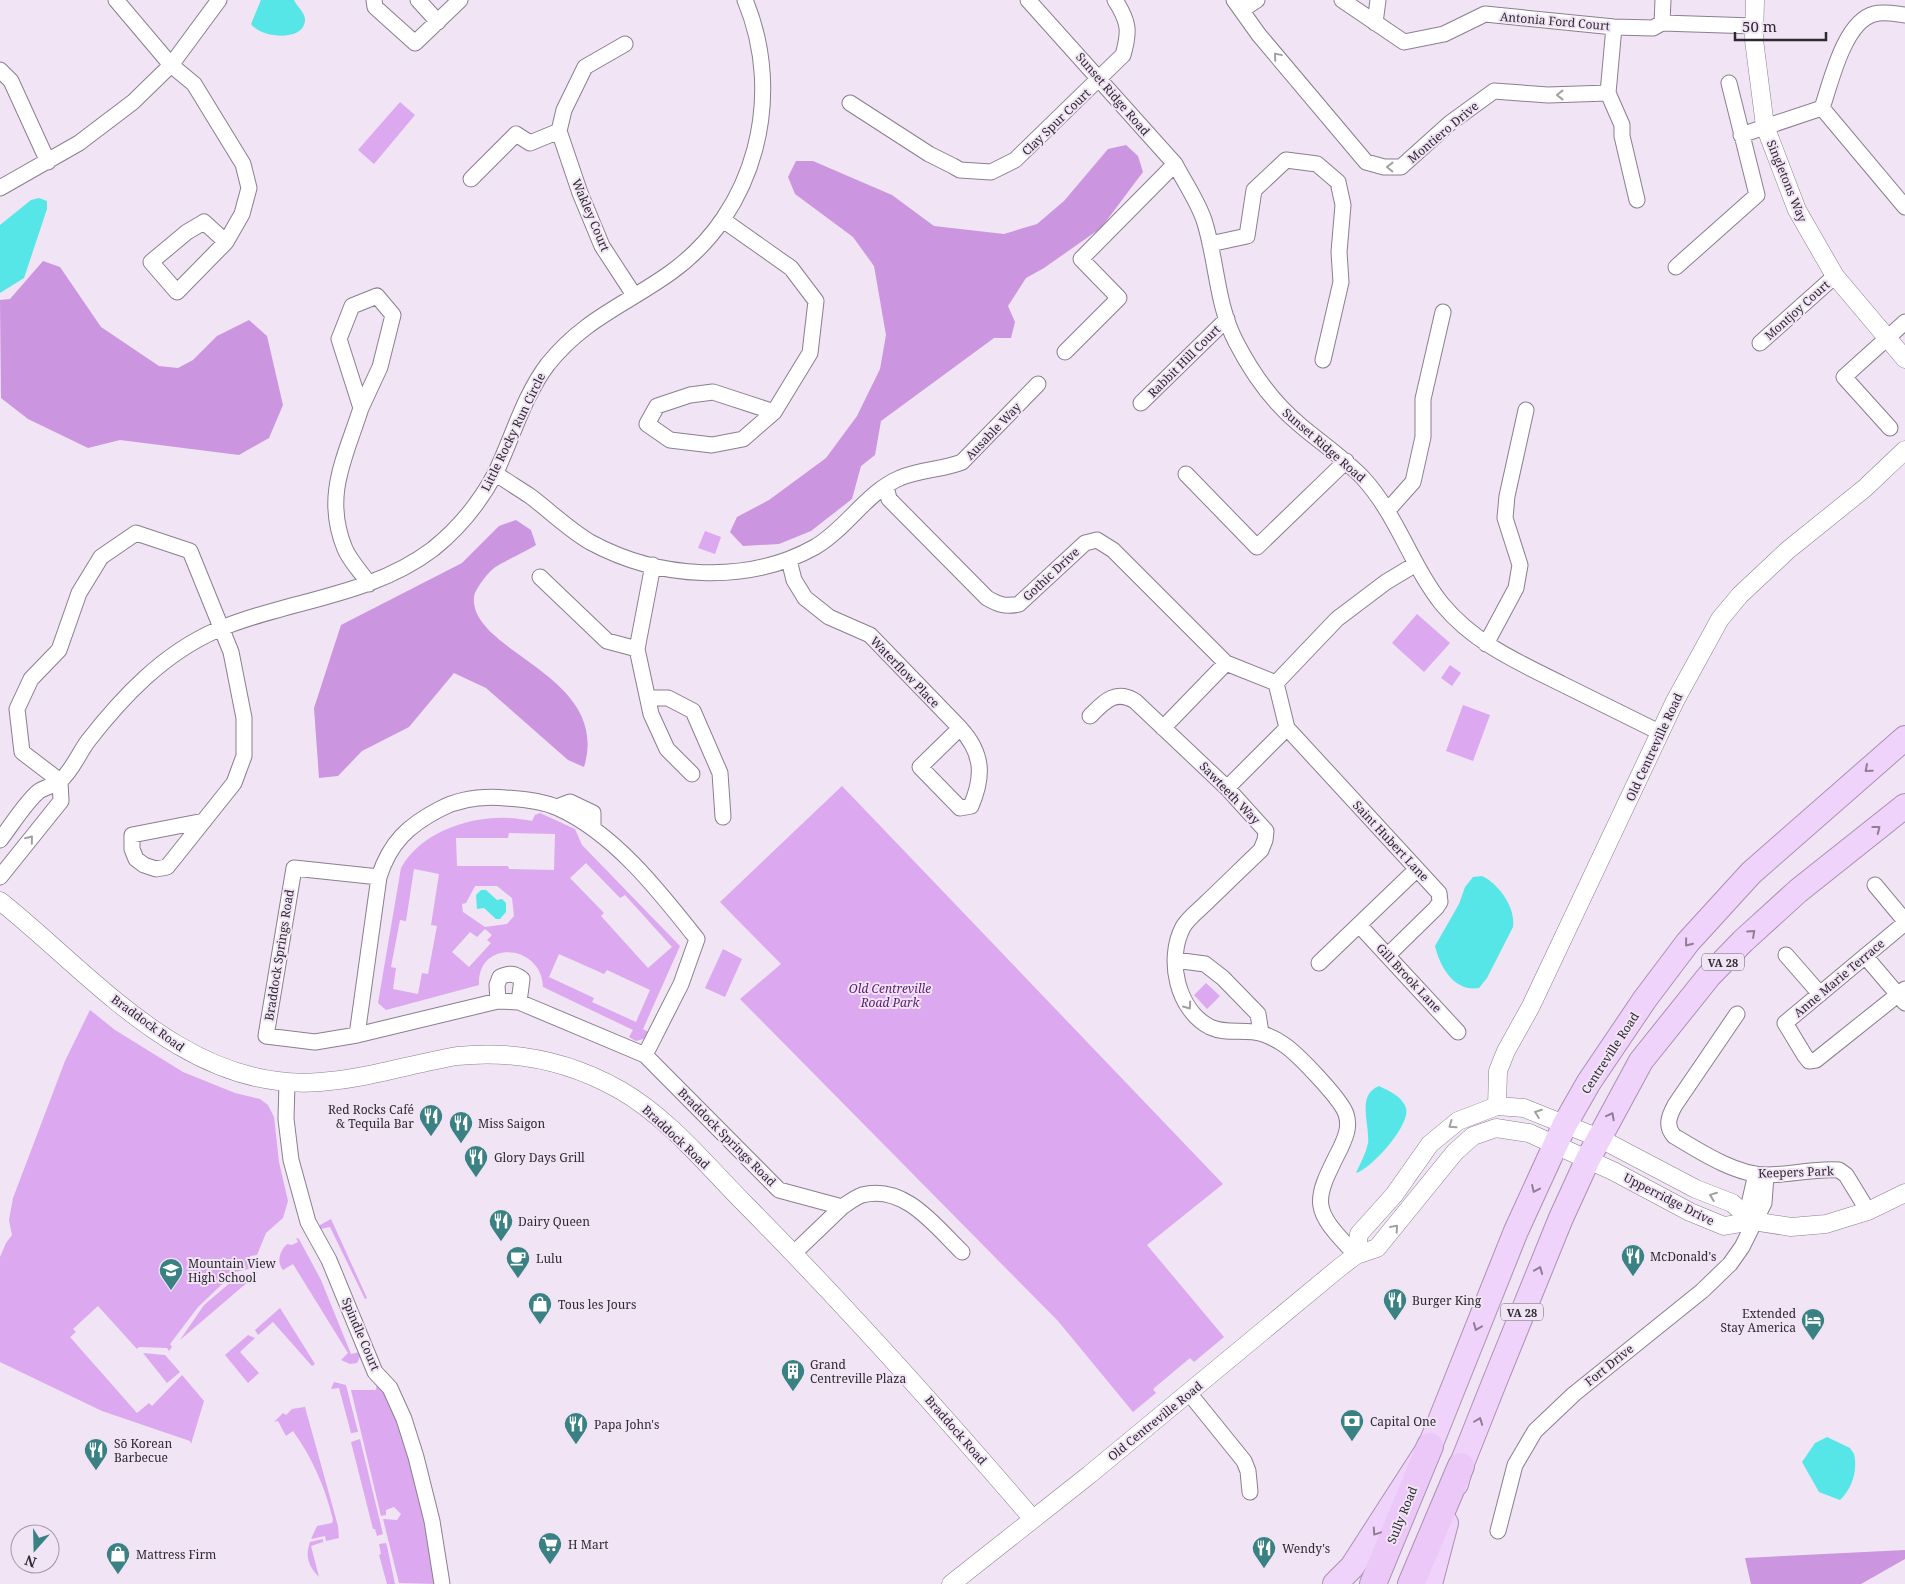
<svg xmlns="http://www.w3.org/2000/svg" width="1905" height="1584" font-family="'Noto Serif',serif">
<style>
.green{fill:#dca8ef;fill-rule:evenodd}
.forest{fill:#cc95e0}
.water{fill:#57e6e8}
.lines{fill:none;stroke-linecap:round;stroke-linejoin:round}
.minor-casing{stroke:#8a7f8e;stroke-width:17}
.tertiary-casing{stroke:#8a7f8e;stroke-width:19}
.trunk-casing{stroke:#aa90b3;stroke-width:26}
.motorway-casing{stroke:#aa90b3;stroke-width:28}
.minor{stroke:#fff;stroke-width:15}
.tertiary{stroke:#fff;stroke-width:18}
.trunk{stroke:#f0d3fa;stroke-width:24}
.motorway{stroke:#ecc8f9;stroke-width:26}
.oneway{stroke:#a19fa2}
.oneway2{stroke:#8f7e95}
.labels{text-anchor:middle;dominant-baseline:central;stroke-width:4;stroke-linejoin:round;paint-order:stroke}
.shield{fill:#f0e4f5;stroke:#68616b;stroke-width:1}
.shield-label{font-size:11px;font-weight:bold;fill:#2e2930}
.street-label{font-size:12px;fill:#2e2930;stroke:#f0e4f5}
.park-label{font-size:12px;font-style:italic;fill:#5d1972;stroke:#f0e4f5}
.poi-label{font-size:12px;fill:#2e2930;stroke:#f0e4f5;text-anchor:start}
</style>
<rect width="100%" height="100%" fill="#f0e4f5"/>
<path class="green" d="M400,102L415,115L374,164L358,150Z
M705,531L721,537L715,554L698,548Z
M1417,614L1450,643L1424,672L1392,643Z
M1450,665L1461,673L1452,686L1441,678Z
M1463,705L1490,715L1473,761L1446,751Z
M842,786L1223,1184L1147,1245L1224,1337L1194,1362L1190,1358L1153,1389L1156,1393L1133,1412L1058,1321L740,999L781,964L720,902Z
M540,813L575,829L582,845L680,946L643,1029L649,1032L647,1038L636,1041L629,1037L633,1030L543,987C542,944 477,938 479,985L386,1010L378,1003L401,868C421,832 470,816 509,818C517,818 524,820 532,821L535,815ZM509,833L555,834L554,870L509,869L508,866H457L456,838H508ZM586,863L620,898L625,895L672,947L648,968L601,916L604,913L570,878ZM414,869L439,874L431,925L437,926L428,974L422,973L418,994L393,989L396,968L391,967L400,920L406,921ZM475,886H497L512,898L514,916L507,924L485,927L463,912L462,904L466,903ZM485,929L492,935L487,940L491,943L469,967L452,952L470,932L477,937ZM559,954L604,974L607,970L650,990L636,1022L592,1002L594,998L549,977Z
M723,949L742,959L725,997L705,988Z
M1206,983L1220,996L1207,1009L1194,995Z
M90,1010L115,1030L183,1072L235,1093L260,1099L268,1105L274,1117L279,1162L288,1201L283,1218L266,1233L257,1255L250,1256V1263H257V1267L235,1272L198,1307L170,1344L172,1347L169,1351L167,1348L139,1347L137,1349L98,1306L73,1329L76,1332L70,1337L137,1413L149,1403L152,1406L182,1375L204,1401L191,1444L190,1441L102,1411L0,1362V1257L6,1243L12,1235L9,1220L13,1198L65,1061Z
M331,1219L367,1298L365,1299L330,1227L320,1229V1225Z
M296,1238L299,1239L321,1280L351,1354L359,1352L361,1355L357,1363L350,1364L341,1360L348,1353L293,1264L283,1270C276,1261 280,1251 287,1244L292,1245L298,1242Z
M258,1272L256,1275L180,1340L204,1305L238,1276Z
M280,1308L315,1364L312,1366L273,1322L258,1335L255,1330Z
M248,1335L255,1338L240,1352L259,1373L248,1383L225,1355Z
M143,1353L165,1355L180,1372L167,1383Z
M377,1381L394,1412L406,1443L439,1584L399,1583L383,1519L397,1520L401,1514L394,1507L386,1510V1515L381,1516L351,1390H376Z
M334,1382L346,1385L358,1432L351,1433L339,1388L331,1389Z
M305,1407L338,1526L339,1538L326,1541L325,1536L311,1539L317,1526L332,1523L333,1520C325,1487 313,1459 293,1431L286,1436L278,1421L274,1422L283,1413L286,1415L292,1409Z
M360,1439L383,1534L377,1536L375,1529H373L351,1442Z
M323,1539V1542L311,1546L319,1577C308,1566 305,1556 310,1542Z
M386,1543L387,1546L395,1584H387L379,1555L381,1554L379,1544Z"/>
<path class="forest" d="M1126,145L1138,156L1143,172L1101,228L1044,268L1026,278L1008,306L1015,322L1011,338H994L881,421L875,455L861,466L852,499L811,531L779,544L743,546L730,532L737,517L769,500L826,458L857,416L880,369L886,335L874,266L853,237L795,194L788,177L796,161H813L892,195L934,226L1004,234L1037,224L1064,201L1108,149Z
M43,261L60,267L101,327L159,366L178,368L193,360L217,336L249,320L267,336L283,405L269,438L239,455L120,440L88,448L28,419L1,398L0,300L10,299Z
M516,520L531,530L536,545C529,550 496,565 493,569C487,574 475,589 474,597C469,653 612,674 584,767L568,760L486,688L454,673L409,727L362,751L338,776L319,778L314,708L341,625L462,563L499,526Z
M1905,1550V1559L1861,1584H1751L1745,1558Z"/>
<path class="water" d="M261,0H294C297,7 306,13 305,21C303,42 261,38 251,24Z
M39,198L47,201V209L24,278L0,293V225L31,200Z
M1482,876C1499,884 1516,908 1513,927L1487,978L1479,988C1454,992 1440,967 1435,946L1459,904L1465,887L1473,877Z
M481,890H486L497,900L502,899L506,903V912L500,919H496L484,908L477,909L476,895Z
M1379,1086C1389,1091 1402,1096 1406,1108C1411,1125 1371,1169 1356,1173C1360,1164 1366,1153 1368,1143C1370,1124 1356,1095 1379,1086Z
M1827,1437L1850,1448L1854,1454C1858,1470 1852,1489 1840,1500L1819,1492L1802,1462L1815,1443Z"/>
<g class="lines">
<g class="minor-casing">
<path id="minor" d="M116,0L171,65L194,84L243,164L249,188L242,214L226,242
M374,0L375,7L415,43L460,0
M418,0L438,22
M1028,0L1175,164C1185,183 1197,200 1204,220C1217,260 1216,304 1236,342C1252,373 1272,402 1300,425C1321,443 1344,458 1363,478C1397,515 1411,565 1442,604C1474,643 1518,662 1562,684C1595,700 1628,717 1661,733
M1234,0L1259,35L1366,162L1384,167H1401L1450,123L1494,91L1548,95L1608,93
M1342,0L1404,42L1444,34L1485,14L1614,27L1653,28L1662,23L1754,26
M1242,10L1257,0
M1375,23L1378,0
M1662,23L1663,0
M1614,27L1608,93L1622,125V136L1637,200
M625,44L585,67L564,110L559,131L580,193L602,246L634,295
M0,70L11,81L48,162
M850,103L929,154L953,166L960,170L991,172L1015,160L1123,55C1130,31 1129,22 1115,0
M1822,108L1905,207
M1741,135L1822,108C1831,82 1844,22 1874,14C1884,11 1896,14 1905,15
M471,179L516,134L530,143L559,131
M0,188L79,143L133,102L171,65L219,0
M723,220L791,268L816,301L810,353L774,412L743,439L712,445L670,440L647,424L657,406L690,395L713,392L774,412
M204,222L226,242L177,292L151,262L187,232Z
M1210,244L1247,236L1254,190L1286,160L1317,164L1338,182L1343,205L1339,252L1341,282L1323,360
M1676,267L1757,195L1729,83
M377,296L393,315L380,367L361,408L339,339L352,306Z
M1760,343L1835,276
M1065,352L1119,298L1081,259L1175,164
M1141,403L1227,319
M361,408C345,458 323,496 345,549C350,561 362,573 369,584
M1890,428L1844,377L1905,322
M495,473C506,481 518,488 530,496C550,511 568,529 590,542C658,579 747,585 815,547C846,529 868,491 900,478C920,469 942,470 962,462L1038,384
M1186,474L1257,547L1346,461
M886,486L889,499L987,598C999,605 1006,607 1019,604L1085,543L1097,540L1113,550L1226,663L1276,683
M1388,510L1413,482L1423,437V399L1443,312
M789,560L794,580L805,598L829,617L870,635L960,728L920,767L960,808L971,806C984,776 983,753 960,728
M653,565L637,649L651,714L667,749L692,774
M540,577L607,641L637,649
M1486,644L1516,588L1520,565L1505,518L1507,496L1526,410
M1276,683L1287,728L1439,893L1440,902L1436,908L1388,955
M1276,683L1337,619L1386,582L1416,564
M648,698H668L693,711L720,773L723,817
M1090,716C1104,702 1115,689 1135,701L1227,788L1266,831L1265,840L1261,850C1243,867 1225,885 1206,903C1199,910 1188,918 1183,927C1166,959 1177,1010 1210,1027C1227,1035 1246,1028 1263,1034C1269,1036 1277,1040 1283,1044C1297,1053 1341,1099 1346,1114C1350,1126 1346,1136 1341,1147C1312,1204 1311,1208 1356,1255
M1163,728L1226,663
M60,781L22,752L17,709L31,679L59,650L79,593L101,557L136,533L190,551L231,652L244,718V756L234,783L167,867L156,869L144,865L136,859L132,849V835L204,821
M1227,788L1287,728
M557,807L570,802L593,813V828
M0,840C11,826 25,803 38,792C44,787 54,786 60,781C72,771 79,753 88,741C123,696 164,653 217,630C287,600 370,597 433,549C458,529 480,502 495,474C513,437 523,397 548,364C584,319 625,305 670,273C756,212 785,96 745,0
M0,877L61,801L60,781
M379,877L294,868L266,1036L315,1042L357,1035L498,1001L519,1002L645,1055L779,1190L842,1207L794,1253
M1875,885L1905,921
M1905,923L1785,1023L1805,1056L1809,1061L1816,1060L1905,989
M1359,925L1458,1032
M1786,955L1820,994
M1865,956L1905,1003
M1175,960L1205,964L1223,978L1258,1014L1261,1033
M1319,963L1417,869
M498,1001L497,985L500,977C509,973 514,973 522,979L519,1002
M1737,1014L1675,1105C1669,1116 1665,1126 1674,1136C1699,1151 1736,1175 1766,1175C1790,1175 1815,1168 1839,1170L1846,1175L1868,1211
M357,1035L379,877C390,842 409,825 440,809C461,798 483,796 506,798C523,799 543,801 558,808C614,833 660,892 697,939L681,984L645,1055
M287,1083L286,1119L291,1160L308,1222L329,1260L375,1372L390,1388L404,1419L416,1457L432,1521L442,1584
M842,1207C848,1203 856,1197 862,1195C905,1184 935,1226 962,1252
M1753,1221L1750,1200L1756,1174
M1189,1393L1244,1461L1248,1471L1250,1492
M1498,1531L1515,1465L1535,1431L1574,1394L1702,1291L1730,1264L1742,1247L1764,1203L1766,1175"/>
</g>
<g class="tertiary-casing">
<path id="tertiary" d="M1755,0L1754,40L1765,126L1797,210L1835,276L1905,359
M0,901C94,976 187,1093 320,1082C366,1079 411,1064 457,1056C515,1050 569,1061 620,1090C669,1118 707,1166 747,1206C846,1306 940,1411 1032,1518
M1497,1106L1498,1071L1506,1051L1531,1006L1675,701L1720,619L1740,595L1788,550L1865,488L1905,450
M1356,1255L1359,1234L1394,1195L1430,1144L1458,1121L1497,1106L1524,1108L1599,1138L1696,1189L1732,1203L1753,1221
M951,1584L1089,1475L1339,1268L1356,1255L1377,1248L1455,1152L1473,1136L1496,1128L1529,1133L1613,1171L1690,1212L1724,1226L1753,1221L1791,1227L1826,1224L1868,1211L1905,1193"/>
</g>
<g class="trunk-casing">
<path id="trunk" d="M1456,1484L1461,1466L1494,1383L1561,1218L1588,1159L1641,1061L1709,976L1743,941L1798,891L1905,806
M1335,1584L1352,1567L1430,1446L1516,1231L1565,1124L1589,1082L1645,999L1688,942L1751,873L1905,738
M1430,1584L1446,1523"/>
</g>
<g class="motorway-casing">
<path id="motorway" d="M1373,1584L1430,1446
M1411,1584L1461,1466"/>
</g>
<use href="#minor" class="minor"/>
<use href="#tertiary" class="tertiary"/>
<use href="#trunk" class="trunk"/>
<use href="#motorway" class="motorway"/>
</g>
<defs><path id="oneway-chevron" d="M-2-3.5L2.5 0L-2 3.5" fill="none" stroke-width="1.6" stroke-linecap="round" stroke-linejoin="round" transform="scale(1.25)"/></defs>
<g class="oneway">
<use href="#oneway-chevron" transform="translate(1277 56) rotate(-130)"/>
<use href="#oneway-chevron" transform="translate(1560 95) rotate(180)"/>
<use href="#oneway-chevron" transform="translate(1390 167) rotate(-179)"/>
<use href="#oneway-chevron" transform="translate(30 839) rotate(-51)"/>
<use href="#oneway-chevron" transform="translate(1188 1006) rotate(55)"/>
<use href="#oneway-chevron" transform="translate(1538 1113) rotate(-160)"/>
<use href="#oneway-chevron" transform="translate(1452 1125) rotate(145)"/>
<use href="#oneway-chevron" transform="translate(1713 1196) rotate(-159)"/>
<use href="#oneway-chevron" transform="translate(1395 1228) rotate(-49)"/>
</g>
<g class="oneway2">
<use href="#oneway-chevron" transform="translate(1868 769) rotate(139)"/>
<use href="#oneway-chevron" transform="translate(1877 829) rotate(-38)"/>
<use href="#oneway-chevron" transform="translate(1752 933) rotate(-42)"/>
<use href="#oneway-chevron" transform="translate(1688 943) rotate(129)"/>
<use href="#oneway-chevron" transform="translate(1611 1116) rotate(-62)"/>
<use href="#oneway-chevron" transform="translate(1535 1189) rotate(115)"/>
<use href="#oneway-chevron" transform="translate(1539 1270) rotate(-68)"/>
<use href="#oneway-chevron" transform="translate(1477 1327) rotate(112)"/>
<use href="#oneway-chevron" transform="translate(1479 1421) rotate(-69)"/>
<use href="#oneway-chevron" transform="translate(1376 1532) rotate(124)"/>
</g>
<defs>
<g id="restaurant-pin" transform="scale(1.25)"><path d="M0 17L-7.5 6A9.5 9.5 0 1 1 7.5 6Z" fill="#398182" stroke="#f0e4f5"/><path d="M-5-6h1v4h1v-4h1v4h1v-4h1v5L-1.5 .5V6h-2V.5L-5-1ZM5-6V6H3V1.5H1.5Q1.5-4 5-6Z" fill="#fff"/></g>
<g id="cafe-pin" transform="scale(1.25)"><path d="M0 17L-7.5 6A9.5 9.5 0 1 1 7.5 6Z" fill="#398182" stroke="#f0e4f5"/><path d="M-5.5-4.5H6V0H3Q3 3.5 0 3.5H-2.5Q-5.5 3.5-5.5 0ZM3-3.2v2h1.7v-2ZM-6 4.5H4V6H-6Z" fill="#fff"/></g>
<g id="school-pin" transform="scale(1.25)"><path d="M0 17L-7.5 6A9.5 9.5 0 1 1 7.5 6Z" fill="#398182" stroke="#f0e4f5"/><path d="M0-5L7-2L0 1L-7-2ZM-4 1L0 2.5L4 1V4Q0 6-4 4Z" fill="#fff"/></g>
<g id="shop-pin" transform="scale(1.25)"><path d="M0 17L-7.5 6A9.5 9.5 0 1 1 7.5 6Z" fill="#398182" stroke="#f0e4f5"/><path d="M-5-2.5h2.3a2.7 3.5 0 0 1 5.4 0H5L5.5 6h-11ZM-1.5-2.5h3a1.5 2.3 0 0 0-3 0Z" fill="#fff"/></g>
<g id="hotel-pin" transform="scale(1.25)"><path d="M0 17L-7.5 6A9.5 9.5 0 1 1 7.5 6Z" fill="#398182" stroke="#f0e4f5"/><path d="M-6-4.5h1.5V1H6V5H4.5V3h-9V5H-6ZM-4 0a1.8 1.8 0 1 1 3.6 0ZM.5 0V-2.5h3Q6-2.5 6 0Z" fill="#fff"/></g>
<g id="building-pin" transform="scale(1.25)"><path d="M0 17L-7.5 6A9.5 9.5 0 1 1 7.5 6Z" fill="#398182" stroke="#f0e4f5"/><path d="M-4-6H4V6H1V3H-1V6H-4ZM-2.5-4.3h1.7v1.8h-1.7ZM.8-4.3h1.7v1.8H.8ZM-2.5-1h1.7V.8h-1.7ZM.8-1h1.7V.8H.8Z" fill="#fff"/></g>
<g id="bank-pin" transform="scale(1.25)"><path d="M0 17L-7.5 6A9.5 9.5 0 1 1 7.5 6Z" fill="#398182" stroke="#f0e4f5"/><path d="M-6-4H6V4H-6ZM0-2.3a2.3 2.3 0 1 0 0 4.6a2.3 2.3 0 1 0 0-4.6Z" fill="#fff"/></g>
<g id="supermarket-pin" transform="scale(1.25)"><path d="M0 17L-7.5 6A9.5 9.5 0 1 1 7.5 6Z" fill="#398182" stroke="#f0e4f5"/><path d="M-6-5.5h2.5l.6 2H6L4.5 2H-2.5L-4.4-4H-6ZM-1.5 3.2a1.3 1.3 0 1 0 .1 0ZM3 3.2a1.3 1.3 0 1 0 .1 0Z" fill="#fff"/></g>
</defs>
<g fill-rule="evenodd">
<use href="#restaurant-pin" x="431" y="1116"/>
<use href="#restaurant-pin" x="461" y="1123"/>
<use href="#restaurant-pin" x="476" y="1157"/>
<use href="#restaurant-pin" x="501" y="1221"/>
<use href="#restaurant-pin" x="1633" y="1256"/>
<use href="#cafe-pin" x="518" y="1258"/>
<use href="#school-pin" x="171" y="1270"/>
<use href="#restaurant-pin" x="1395" y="1300"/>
<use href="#shop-pin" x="540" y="1304"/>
<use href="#hotel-pin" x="1813" y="1320"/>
<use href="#building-pin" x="793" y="1371"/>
<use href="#bank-pin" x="1352" y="1421"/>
<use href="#restaurant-pin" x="576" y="1424"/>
<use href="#restaurant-pin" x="96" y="1450"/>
<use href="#supermarket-pin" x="550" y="1544"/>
<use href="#restaurant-pin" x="1264" y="1548"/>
<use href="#shop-pin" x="118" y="1554"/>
</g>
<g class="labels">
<g class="shield">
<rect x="1702" y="953.5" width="42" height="17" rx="4"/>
<rect x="1501" y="1303.5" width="42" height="17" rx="4"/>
</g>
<g class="shield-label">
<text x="1723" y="962">VA 28</text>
<text x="1522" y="1312">VA 28</text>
</g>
<g class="street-label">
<text transform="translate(1555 21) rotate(5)">Antonia Ford Court</text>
<text transform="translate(1113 94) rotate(49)">Sunset Ridge Road</text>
<text transform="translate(1056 122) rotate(-44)">Clay Spur Court</text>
<text transform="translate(1443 132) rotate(-40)">Montiero Drive</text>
<text transform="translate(1787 181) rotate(68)">Singletons Way</text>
<text transform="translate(591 215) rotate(67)">Wakley Court</text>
<text transform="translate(1797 310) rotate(-42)">Montjoy Court</text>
<text transform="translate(1184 361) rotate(-45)">Rabbit Hill Court</text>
<text transform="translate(993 431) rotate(-46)">Ausable Way</text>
<text transform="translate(513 432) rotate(-64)">Little Rocky Run Circle</text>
<text transform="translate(1324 445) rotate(41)">Sunset Ridge Road</text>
<text transform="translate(1051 574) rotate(-43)">Gothic Drive</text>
<text transform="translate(905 672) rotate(46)">Waterflow Place</text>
<text transform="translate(1654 747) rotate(-65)">Old Centreville Road</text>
<text transform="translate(1230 793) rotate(46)">Sawteeth Way</text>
<text transform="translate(1391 841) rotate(47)">Saint Hubert Lane</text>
<text transform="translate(279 955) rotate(-81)">Braddock Springs Road</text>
<text transform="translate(1409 978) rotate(47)">Gill Brook Lane</text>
<text transform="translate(1839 978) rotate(-40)">Anne Marie Terrace</text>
<text transform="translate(148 1023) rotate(36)">Braddock Road</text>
<text transform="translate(1610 1053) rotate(-57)">Centreville Road</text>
<text transform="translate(676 1137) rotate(43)">Braddock Road</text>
<text transform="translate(727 1137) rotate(45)">Braddock Springs Road</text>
<text transform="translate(1796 1172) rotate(-2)">Keepers Park</text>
<text transform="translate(1669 1199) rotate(27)">Upperridge Drive</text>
<text transform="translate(361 1334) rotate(67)">Spindle Court</text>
<text transform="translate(1609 1365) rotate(-39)">Fort Drive</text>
<text transform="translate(1155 1421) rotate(-39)">Old Centreville Road</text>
<text transform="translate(956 1430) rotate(49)">Braddock Road</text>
<text transform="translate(1402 1515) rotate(-68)">Sully Road</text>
</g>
<g class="park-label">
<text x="890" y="988">Old Centreville<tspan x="890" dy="14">Road Park</tspan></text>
</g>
<g class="poi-label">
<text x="414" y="1109" text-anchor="end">Red Rocks Café<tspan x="414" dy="14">&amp; Tequila Bar</tspan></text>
<text x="478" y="1123">Miss Saigon</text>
<text x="494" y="1157">Glory Days Grill</text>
<text x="518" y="1221">Dairy Queen</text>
<text x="1650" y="1256">McDonald's</text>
<text x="536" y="1258">Lulu</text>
<text x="188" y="1263">Mountain View<tspan x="188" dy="14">High School</tspan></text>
<text x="1412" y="1300">Burger King</text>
<text x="558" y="1304">Tous les Jours</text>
<text x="1796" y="1313" text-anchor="end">Extended<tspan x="1796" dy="14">Stay America</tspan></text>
<text x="810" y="1364">Grand<tspan x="810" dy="14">Centreville Plaza</tspan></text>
<text x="1370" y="1421">Capital One</text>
<text x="594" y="1424">Papa John's</text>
<text x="114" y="1443">Sō Korean<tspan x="114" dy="14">Barbecue</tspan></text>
<text x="568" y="1544">H Mart</text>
<text x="1282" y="1548">Wendy's</text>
<text x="136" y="1554">Mattress Firm</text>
</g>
</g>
<g transform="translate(35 1549) rotate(200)"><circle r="24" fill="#f0e4f5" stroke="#a299a6"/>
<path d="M0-4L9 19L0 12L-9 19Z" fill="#398182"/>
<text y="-8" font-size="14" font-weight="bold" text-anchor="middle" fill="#2e2930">N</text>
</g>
<path d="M1735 32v8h91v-8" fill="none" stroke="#2e2930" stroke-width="2.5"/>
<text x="1742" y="32" font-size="15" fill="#2e2930" stroke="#f0e4f5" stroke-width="4" paint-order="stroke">50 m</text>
</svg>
